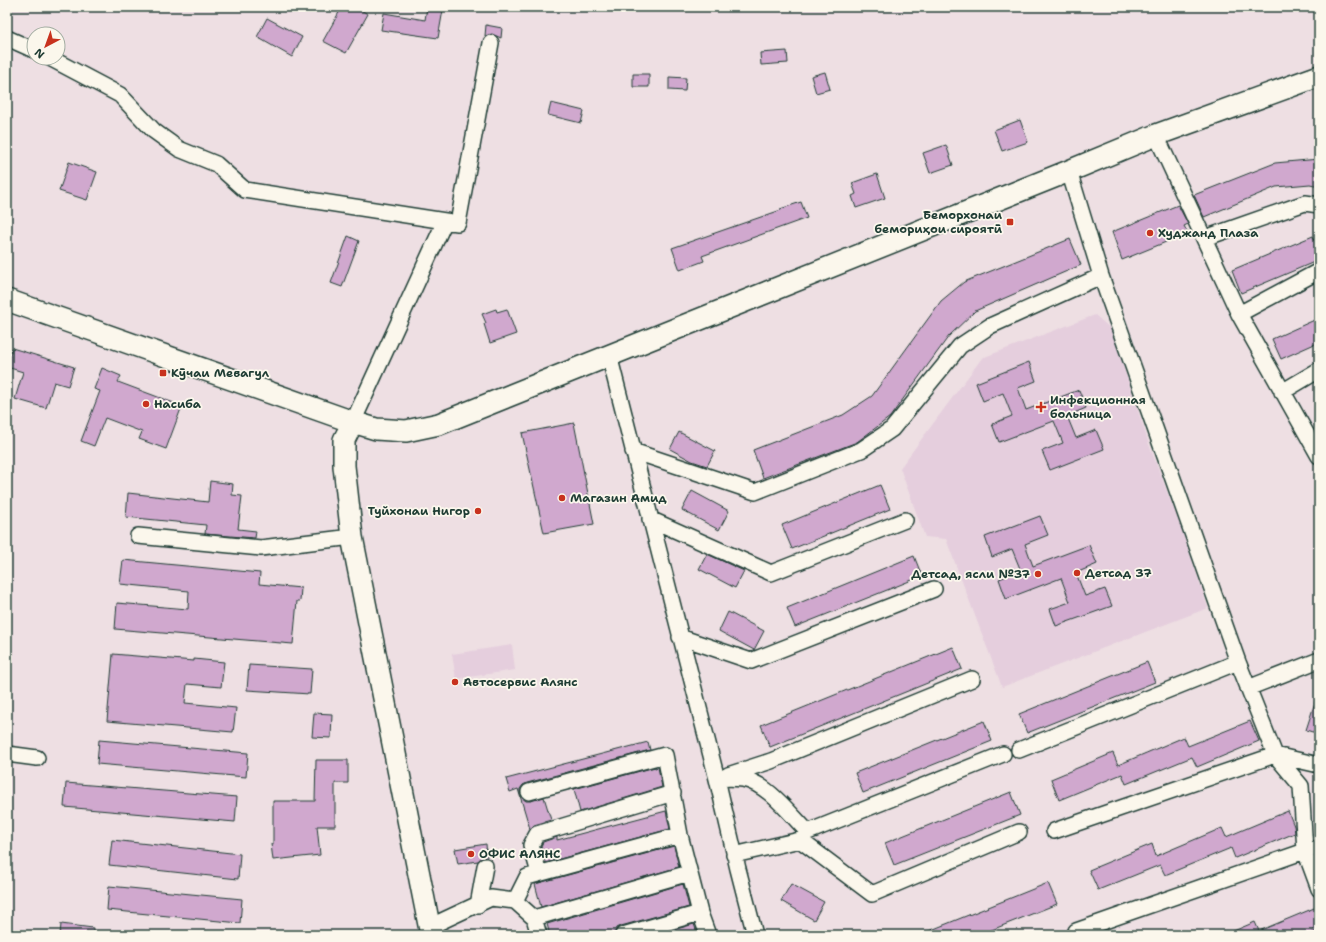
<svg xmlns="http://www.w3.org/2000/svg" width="1326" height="942" font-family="'Shantell Sans',sans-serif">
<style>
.built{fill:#e5cedd}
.building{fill:#d0a8ce;stroke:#1f3d34}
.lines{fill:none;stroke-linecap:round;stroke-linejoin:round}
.street-casing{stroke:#1f3d34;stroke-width:18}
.secondary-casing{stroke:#1f3d34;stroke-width:24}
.street{stroke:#fbf7ec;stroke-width:15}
.secondary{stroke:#fbf7ec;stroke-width:21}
.poi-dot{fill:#c8321e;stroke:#fbf7ec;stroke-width:1.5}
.labels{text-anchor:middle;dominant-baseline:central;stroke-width:3.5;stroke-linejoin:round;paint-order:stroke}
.poi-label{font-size:12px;font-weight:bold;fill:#1f3d34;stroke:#fbf7ec;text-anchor:start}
</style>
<rect width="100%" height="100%" fill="#eedfe3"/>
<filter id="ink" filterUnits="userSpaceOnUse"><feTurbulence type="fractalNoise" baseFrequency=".025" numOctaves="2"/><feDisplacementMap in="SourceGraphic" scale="8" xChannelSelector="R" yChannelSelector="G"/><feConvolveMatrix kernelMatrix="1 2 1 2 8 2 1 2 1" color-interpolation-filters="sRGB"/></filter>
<g filter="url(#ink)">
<path class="built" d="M1095,315L1111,329L1150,447L1181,528L1208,608L1002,687L946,539L925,537L900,468L982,358Z
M512,645L515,670L456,679L452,654Z"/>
<path class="building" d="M342,7H355L368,14L346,53L323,41Z
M427,7L443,10L438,38L381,30L384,13L425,20Z
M267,18L302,37L292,57L257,37Z
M486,25L502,28L501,38L492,34L485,36Z
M787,51L788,63L761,65L760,53Z
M825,72L830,89L816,93L811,76Z
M633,74H649V87H633Z
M669,77L686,78L685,91L669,90Z
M551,103L584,111L581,123L548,115Z
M1020,120L1028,142L1002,151L994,130Z
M946,145L953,165L930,173L923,153Z
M1319,159V186L1310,184L1276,187L1204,217L1194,195L1275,163Z
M69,162L97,172L87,200L59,191Z
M877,174L885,198L856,208L852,196L856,194L852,183Z
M801,202L807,218L702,256L704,261L680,270L672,248L781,210L780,209Z
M1178,205L1188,224L1184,226L1188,233L1122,260L1112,232Z
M348,236L359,241L342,287L331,283Z
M1313,236L1319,250V260L1241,293L1232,270Z
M1070,239L1081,265L975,311L949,336L890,417L857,442L763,478L753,450L843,415L872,396L941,301L964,282Z
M496,309L497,312L507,309L516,334L490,343L484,324L486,323L482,314Z
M1319,318V342L1281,359L1272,339Z
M12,348L74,367L68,386L54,382L46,408L15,399L23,372L7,367Z
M1029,362L1036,381L1018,388L1026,410L1079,390L1086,408L1067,416L1076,438L1096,430L1104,449L1050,470L1042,451L1063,443L1054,421L999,442L992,424L1012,416L1003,393L983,401L976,383Z
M102,368L121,376L118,382L182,406L166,449L139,439L142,432L105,418L94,446L81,441L100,391L94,389Z
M574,423L594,524L544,533L522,433Z
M679,432L715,451L707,466L692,461L670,449Z
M210,481L233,484L232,495L242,496L238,529L256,531L255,538L205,534L206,525L126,517L128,493L208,502Z
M880,485L890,509L792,549L782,525Z
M692,491L729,511L719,530L682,510Z
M1040,516L1048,535L1025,544L1033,566L1089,545L1097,564L1076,573L1085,596L1105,589L1112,606L1056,626L1050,609L1070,602L1061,578L1006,599L999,579L1021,571L1012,549L992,557L985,537Z
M707,554L744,571L735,588L699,569Z
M914,556L922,576L795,627L787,608Z
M123,560L260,573L259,584L301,588L300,601H297L293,644L115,629L117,603L188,609L189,591L120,584Z
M728,612L764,631L754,650L719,631Z
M953,647L962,669L770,747L761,725Z
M113,654L194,661V659L224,662L221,687L187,684L185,703L236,708L233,732L107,721Z
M1147,662L1155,682L1027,733L1019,714Z
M249,665L312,669L310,694L247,690Z
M1317,696H1319V734L1306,730Z
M314,713L332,714L331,738L312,737Z
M984,721L992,741L863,793L855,773Z
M1250,721L1259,741L1197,767L1192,757L1126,784L1122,774L1059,800L1051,779L1113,753L1118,765L1184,737L1188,746Z
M99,740L248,753L246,777L97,764Z
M648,742L650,750L527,783L523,785L520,789V794L522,798L526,801H531L544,797L551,820L534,825L530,829L518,789L510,792L506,779Z
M316,760H348V783H335V826H317L320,855L273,860L271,844H273V801H315Z
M655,767V768L658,767L662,787L580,812L574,789Z
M66,783L237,797L235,822L64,807Z
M1011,792L1020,815L894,865L885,843Z
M666,811L670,829L545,863L541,846L543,842L557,837V840Z
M1288,811L1294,826L1295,833L1235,858L1231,848L1165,875L1160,865L1098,890L1089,870L1152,844L1156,856L1222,828L1226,837Z
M112,840L240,854L238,879L109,865Z
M486,844L487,857L482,858L478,861L458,864L455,849Z
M674,846L679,867L541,907L535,884Z
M1048,883L1057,904L979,935H919Z
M683,884L689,907L621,926L617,928L615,932L603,935H550L547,924Z
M791,884L824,902L814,920L781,901Z
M109,886L242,899L240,923L107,910Z
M1319,906V930L1307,935H1224L1255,922L1259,931Z
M61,924L93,928V935H60Z
M694,924L698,935H656Z"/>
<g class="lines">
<g class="street-casing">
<path id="street" d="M7,38L34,50
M50,58L120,95L154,131L179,149L216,164L245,190L458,223L491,43
M1156,135L1239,314L1319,456
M1069,171L1101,276L1238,662L1275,755L1301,786L1305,851L1319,889
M1205,238L1305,203L1319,205
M1239,314L1319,271
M609,355L717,779L738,869L755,935
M1282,392L1319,370
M353,422L445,221
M633,451L755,492L861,450L892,429L960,346L990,326L1101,276
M650,519L771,573L905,520
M138,536L261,548L352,537
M680,637L751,661L934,589
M1248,688L1319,660
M1019,750L1238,662
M7,754L37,758
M728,775L771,761L972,679
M717,779C726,778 734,778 743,779C767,783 791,815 808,832L1003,754
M529,792L665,755L680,835L700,913L708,935
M1054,831L1275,755L1319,765
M734,855L800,840L872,894L1019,832
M539,873L531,845L537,834L673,793
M515,901L527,877L680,835
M478,905L485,866
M534,918L539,935
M429,927L491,898L515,901L534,918L689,873
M623,935L700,913
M1077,935L1076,931L1305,851L1319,848"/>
</g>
<g class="secondary-casing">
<path id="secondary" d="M7,300L353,422L376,429L406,431L439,424L1069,171L1156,135L1319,76
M353,422L344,440V466L352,537L431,935"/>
</g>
<use href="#street" class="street"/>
<use href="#secondary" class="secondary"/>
</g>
</g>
<g class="poi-dot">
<rect x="1006" y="218" width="8" height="8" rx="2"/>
<circle cx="1150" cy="233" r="4"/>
<rect x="159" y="369" width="8" height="8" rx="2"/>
<circle cx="146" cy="404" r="4"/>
<path d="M1039 401h4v4h4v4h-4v4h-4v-4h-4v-4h4z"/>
<circle cx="562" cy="498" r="4"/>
<circle cx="478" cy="511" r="4"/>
<circle cx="1077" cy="573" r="4"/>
<circle cx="1038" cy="574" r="4"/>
<circle cx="455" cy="682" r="4"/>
<circle cx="471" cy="854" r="4"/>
</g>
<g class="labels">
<g class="poi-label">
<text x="1002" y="215" text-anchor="end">Беморхонаи<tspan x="1002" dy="14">бемориҳои сироятӣ</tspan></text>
<text x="1158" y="233">Худжанд Плаза</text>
<text x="171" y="373">Кӯчаи Мевагул</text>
<text x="1050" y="400">Инфекционная<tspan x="1050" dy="14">больница</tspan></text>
<text x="154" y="404">Насиба</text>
<text x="570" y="498">Магазин Амид</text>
<text x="470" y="511" text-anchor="end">Туйхонаи Нигор</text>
<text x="1085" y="573">Детсад 37</text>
<text x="1030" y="574" text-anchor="end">Детсад, ясли №37</text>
<text x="463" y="682">Автосервис Алянс</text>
<text x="479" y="854">ОФИС АЛЯНС</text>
</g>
</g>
<rect width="1326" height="942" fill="none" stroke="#fbf7ec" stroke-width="24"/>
<rect x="12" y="12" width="1302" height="918" fill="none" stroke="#1f3d34" stroke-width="1.5" filter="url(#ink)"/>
<g transform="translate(46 46) rotate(221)"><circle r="19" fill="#fbf7ec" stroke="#a3ada2"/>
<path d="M0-3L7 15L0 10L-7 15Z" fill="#c8321e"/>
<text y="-6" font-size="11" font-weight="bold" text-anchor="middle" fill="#1f3d34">N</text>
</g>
</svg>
